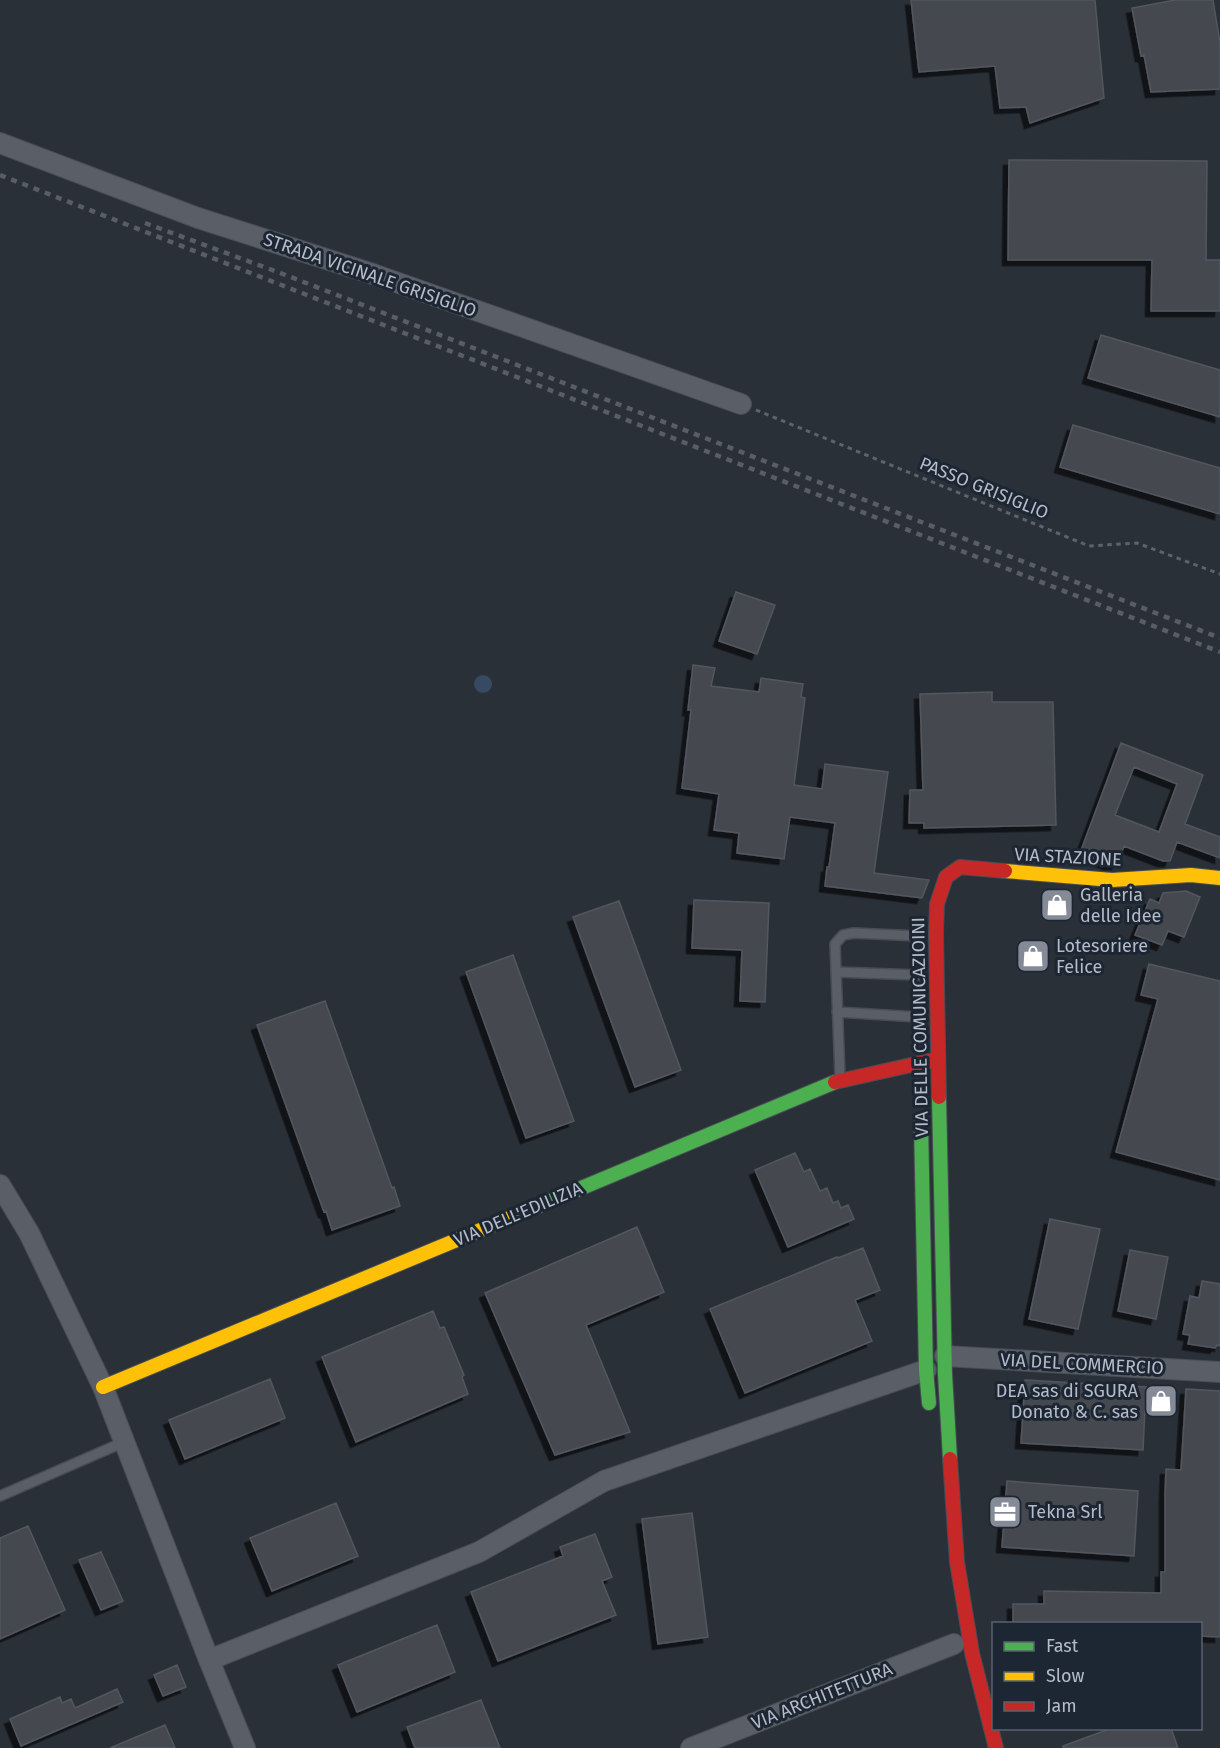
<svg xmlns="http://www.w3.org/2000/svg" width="1220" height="1748" font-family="'Fira Sans',sans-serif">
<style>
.water{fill:#384963}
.building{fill:#444950;stroke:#52575f;stroke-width:1.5;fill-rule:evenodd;filter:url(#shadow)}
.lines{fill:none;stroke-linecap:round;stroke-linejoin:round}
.lane-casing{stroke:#484c53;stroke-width:12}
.street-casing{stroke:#484c53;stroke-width:22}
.fast-casing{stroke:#484c53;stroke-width:16}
.slow-casing{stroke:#484c53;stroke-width:16}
.jam-casing{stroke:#484c53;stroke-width:16}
.path{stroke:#5d636a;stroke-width:3;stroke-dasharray:4.5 4.5;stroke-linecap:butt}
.lane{stroke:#5a5e66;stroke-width:9}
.street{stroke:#5a5e66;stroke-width:20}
.fast{stroke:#4caf50;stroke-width:14}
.slow{stroke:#ffc107;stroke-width:14}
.jam{stroke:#c62828;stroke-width:14}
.rail{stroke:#595d64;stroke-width:4.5;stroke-dasharray:6 6;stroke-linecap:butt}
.labels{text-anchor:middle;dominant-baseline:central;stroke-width:6;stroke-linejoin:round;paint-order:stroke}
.street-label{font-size:18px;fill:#b4bcc9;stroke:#1d2633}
.poi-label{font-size:18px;fill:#b4bcc9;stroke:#1d2633;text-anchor:start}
</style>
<defs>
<filter id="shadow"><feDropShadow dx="-5.5" dy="5.5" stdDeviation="0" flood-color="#0009"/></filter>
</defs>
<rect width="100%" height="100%" fill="#2a3038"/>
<path class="water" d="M474 684a9 9 0 1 1 18 0a9 9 0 1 1-18 0Z"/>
<path class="building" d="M911,0H1095L1104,98L1030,123L1026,107L1000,108L995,66L919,72Z
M1175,0H1213L1220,43V89L1151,92L1144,55L1141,56L1132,8Z
M1009,160L1207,161L1206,260H1220V311H1151L1152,260H1008Z
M1101,335L1220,370V417L1088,378Z
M1073,425L1220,468V514L1060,467Z
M736,592L775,605L757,654L719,641Z
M693,665L715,668L711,686L759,692L761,678L803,684L801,697L805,698L794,785L822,789L825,764L888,772L874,873L929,880L922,898L825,886L827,867H829L835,823L790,817L784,859L737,853L739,833L714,830L719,794L682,788L691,710H688Z
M992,692V702H1053L1056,825L924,828V823H909L910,790H923L920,694Z
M1121,743L1203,775L1185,824L1220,837V858L1177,842L1170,861H1163L1124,846L1117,864H1109L1080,853ZM1134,767L1177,784L1159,832L1115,815Z
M1186,891L1200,897L1184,937L1168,931L1162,945L1135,935L1150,899L1159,903L1163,893Z
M694,900L769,903L765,1002L740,1001L742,950L692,948Z
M619,901L681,1070L635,1087L573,917Z
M513,955L574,1121L526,1138L466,972Z
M1149,964L1220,981V1180L1116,1152L1158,999L1141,995Z
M325,1001L392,1188L394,1187L400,1206L332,1230L326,1211L324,1212L257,1025Z
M795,1153L804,1172L810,1169L820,1191L827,1188L833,1203L838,1201L841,1208L848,1205L854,1219L788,1247L755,1170Z
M1050,1219L1100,1229L1078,1329L1029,1319Z
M637,1227L664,1292L586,1325L630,1432L555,1455L485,1293Z
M863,1248L880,1290L855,1300L872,1341L745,1393L710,1309L837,1257L838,1258Z
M1130,1250L1168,1257L1156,1319L1118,1311Z
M1202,1281L1220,1284V1346L1217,1345L1215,1348L1188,1344L1190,1335L1183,1334L1190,1296L1199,1298Z
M433,1311L440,1328L444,1327L464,1375L462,1377L468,1394L356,1442L322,1357Z
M270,1379L285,1418L185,1459L169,1420Z
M1025,1380L1146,1387L1143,1450L1021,1443Z
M1186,1389L1220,1391V1637L1200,1636V1623H1013V1604H1044V1591L1161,1593V1572H1165V1495L1166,1469L1181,1470Z
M1007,1481L1138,1491L1134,1556L1002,1547Z
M336,1503L358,1556L272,1591L250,1538Z
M692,1513L708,1637L658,1644L642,1519Z
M28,1526L65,1610L0,1639V1538Z
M595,1534L612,1577L602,1581L616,1615L498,1661L471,1592L563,1556L560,1547Z
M101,1552L123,1601L101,1610L79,1560Z
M437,1625L455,1672L357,1712L338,1665Z
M177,1665L186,1687L163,1696L154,1675Z
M117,1689L123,1702L21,1746L10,1719L60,1697L62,1703L71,1699L75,1708Z
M481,1700L500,1748H415L407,1727Z
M165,1725L175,1748H110Z
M1112,1728H1171L1178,1748H1063V1746Z"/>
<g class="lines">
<g class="lane-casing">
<path id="lane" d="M836,972L918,975
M837,1012L918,1017
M840,1076L835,944L843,935L854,933L918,936
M0,1496L124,1442"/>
</g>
<g class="street-casing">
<path id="street" d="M0,143L198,218L373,274L741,404
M0,1185L29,1233L103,1387L209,1660L245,1748
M945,1356L1220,1372
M209,1660L479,1552L604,1481L926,1370
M691,1748L954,1644"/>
</g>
<g class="fast-casing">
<path id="fast" d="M939,1097L945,1374L950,1459
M921,1123L926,1370L929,1403
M536,1207L835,1082"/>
</g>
<g class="slow-casing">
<path id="slow" d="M1005,871L1112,880L1191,875L1220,878
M103,1387L536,1207"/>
</g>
<g class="jam-casing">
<path id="jam" d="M835,1082L938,1059
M939,1097L936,933L937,904L946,877L960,867L1005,871
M950,1459L957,1562L972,1653L996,1748"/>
</g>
<path class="path" d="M756,410L1089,546L1137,543L1220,574"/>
<use href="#lane" class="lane"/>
<use href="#street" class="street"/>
<use href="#fast" class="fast"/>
<use href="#slow" class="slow"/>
<use href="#jam" class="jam"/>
<path class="rail" d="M0,175L1220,652
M145,223L283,274L1220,638"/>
</g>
<defs>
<g id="shop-square" transform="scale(1.725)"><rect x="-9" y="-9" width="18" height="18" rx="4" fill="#848b96" stroke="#1d2633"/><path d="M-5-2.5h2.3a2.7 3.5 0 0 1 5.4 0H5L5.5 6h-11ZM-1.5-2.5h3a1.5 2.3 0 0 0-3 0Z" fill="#fff"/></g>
<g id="office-square" transform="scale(1.725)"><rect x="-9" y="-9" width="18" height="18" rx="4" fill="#848b96" stroke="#1d2633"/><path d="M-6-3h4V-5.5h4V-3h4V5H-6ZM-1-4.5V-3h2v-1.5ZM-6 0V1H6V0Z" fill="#fff"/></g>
</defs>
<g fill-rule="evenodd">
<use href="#shop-square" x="1057" y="905"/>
<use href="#shop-square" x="1033" y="956"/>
<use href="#shop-square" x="1161" y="1401"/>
<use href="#office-square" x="1005" y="1512"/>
</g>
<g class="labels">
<g class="street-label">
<text transform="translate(370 275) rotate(19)">STRADA VICINALE GRISIGLIO</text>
<text transform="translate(984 488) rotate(22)">PASSO GRISIGLIO</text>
<text transform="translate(1068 857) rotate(3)">VIA STAZIONE</text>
<text transform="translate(920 1027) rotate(-91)">VIA DELLE COMUNICAZIOINI</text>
<text transform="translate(518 1214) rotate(-23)">VIA DELL'EDILIZIA</text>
<text transform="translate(1082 1364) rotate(3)">VIA DEL COMMERCIO</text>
<text transform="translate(822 1696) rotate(-22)">VIA ARCHITETTURA</text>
</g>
<g class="poi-label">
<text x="1080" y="895">Galleria<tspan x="1080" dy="21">delle Idee</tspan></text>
<text x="1056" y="946">Lotesoriere<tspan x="1056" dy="21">Felice</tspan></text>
<text x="1138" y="1391" text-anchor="end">DEA sas di SGURA<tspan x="1138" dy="21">Donato &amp; C. sas</tspan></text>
<text x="1028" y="1512">Tekna Srl</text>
</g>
</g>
<rect x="992" y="1622" width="210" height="108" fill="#1d2633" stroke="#59626f" stroke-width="1.5"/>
<rect x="1004" y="1642" width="30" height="9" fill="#4caf50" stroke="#59626f" stroke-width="1.5"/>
<text x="1046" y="1652" font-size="18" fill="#b4bcc9">Fast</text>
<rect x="1004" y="1672" width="30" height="9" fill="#ffc107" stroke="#59626f" stroke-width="1.5"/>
<text x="1046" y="1682" font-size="18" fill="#b4bcc9">Slow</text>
<rect x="1004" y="1702" width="30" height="9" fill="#c62828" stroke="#59626f" stroke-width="1.5"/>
<text x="1046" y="1712" font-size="18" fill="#b4bcc9">Jam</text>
</svg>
